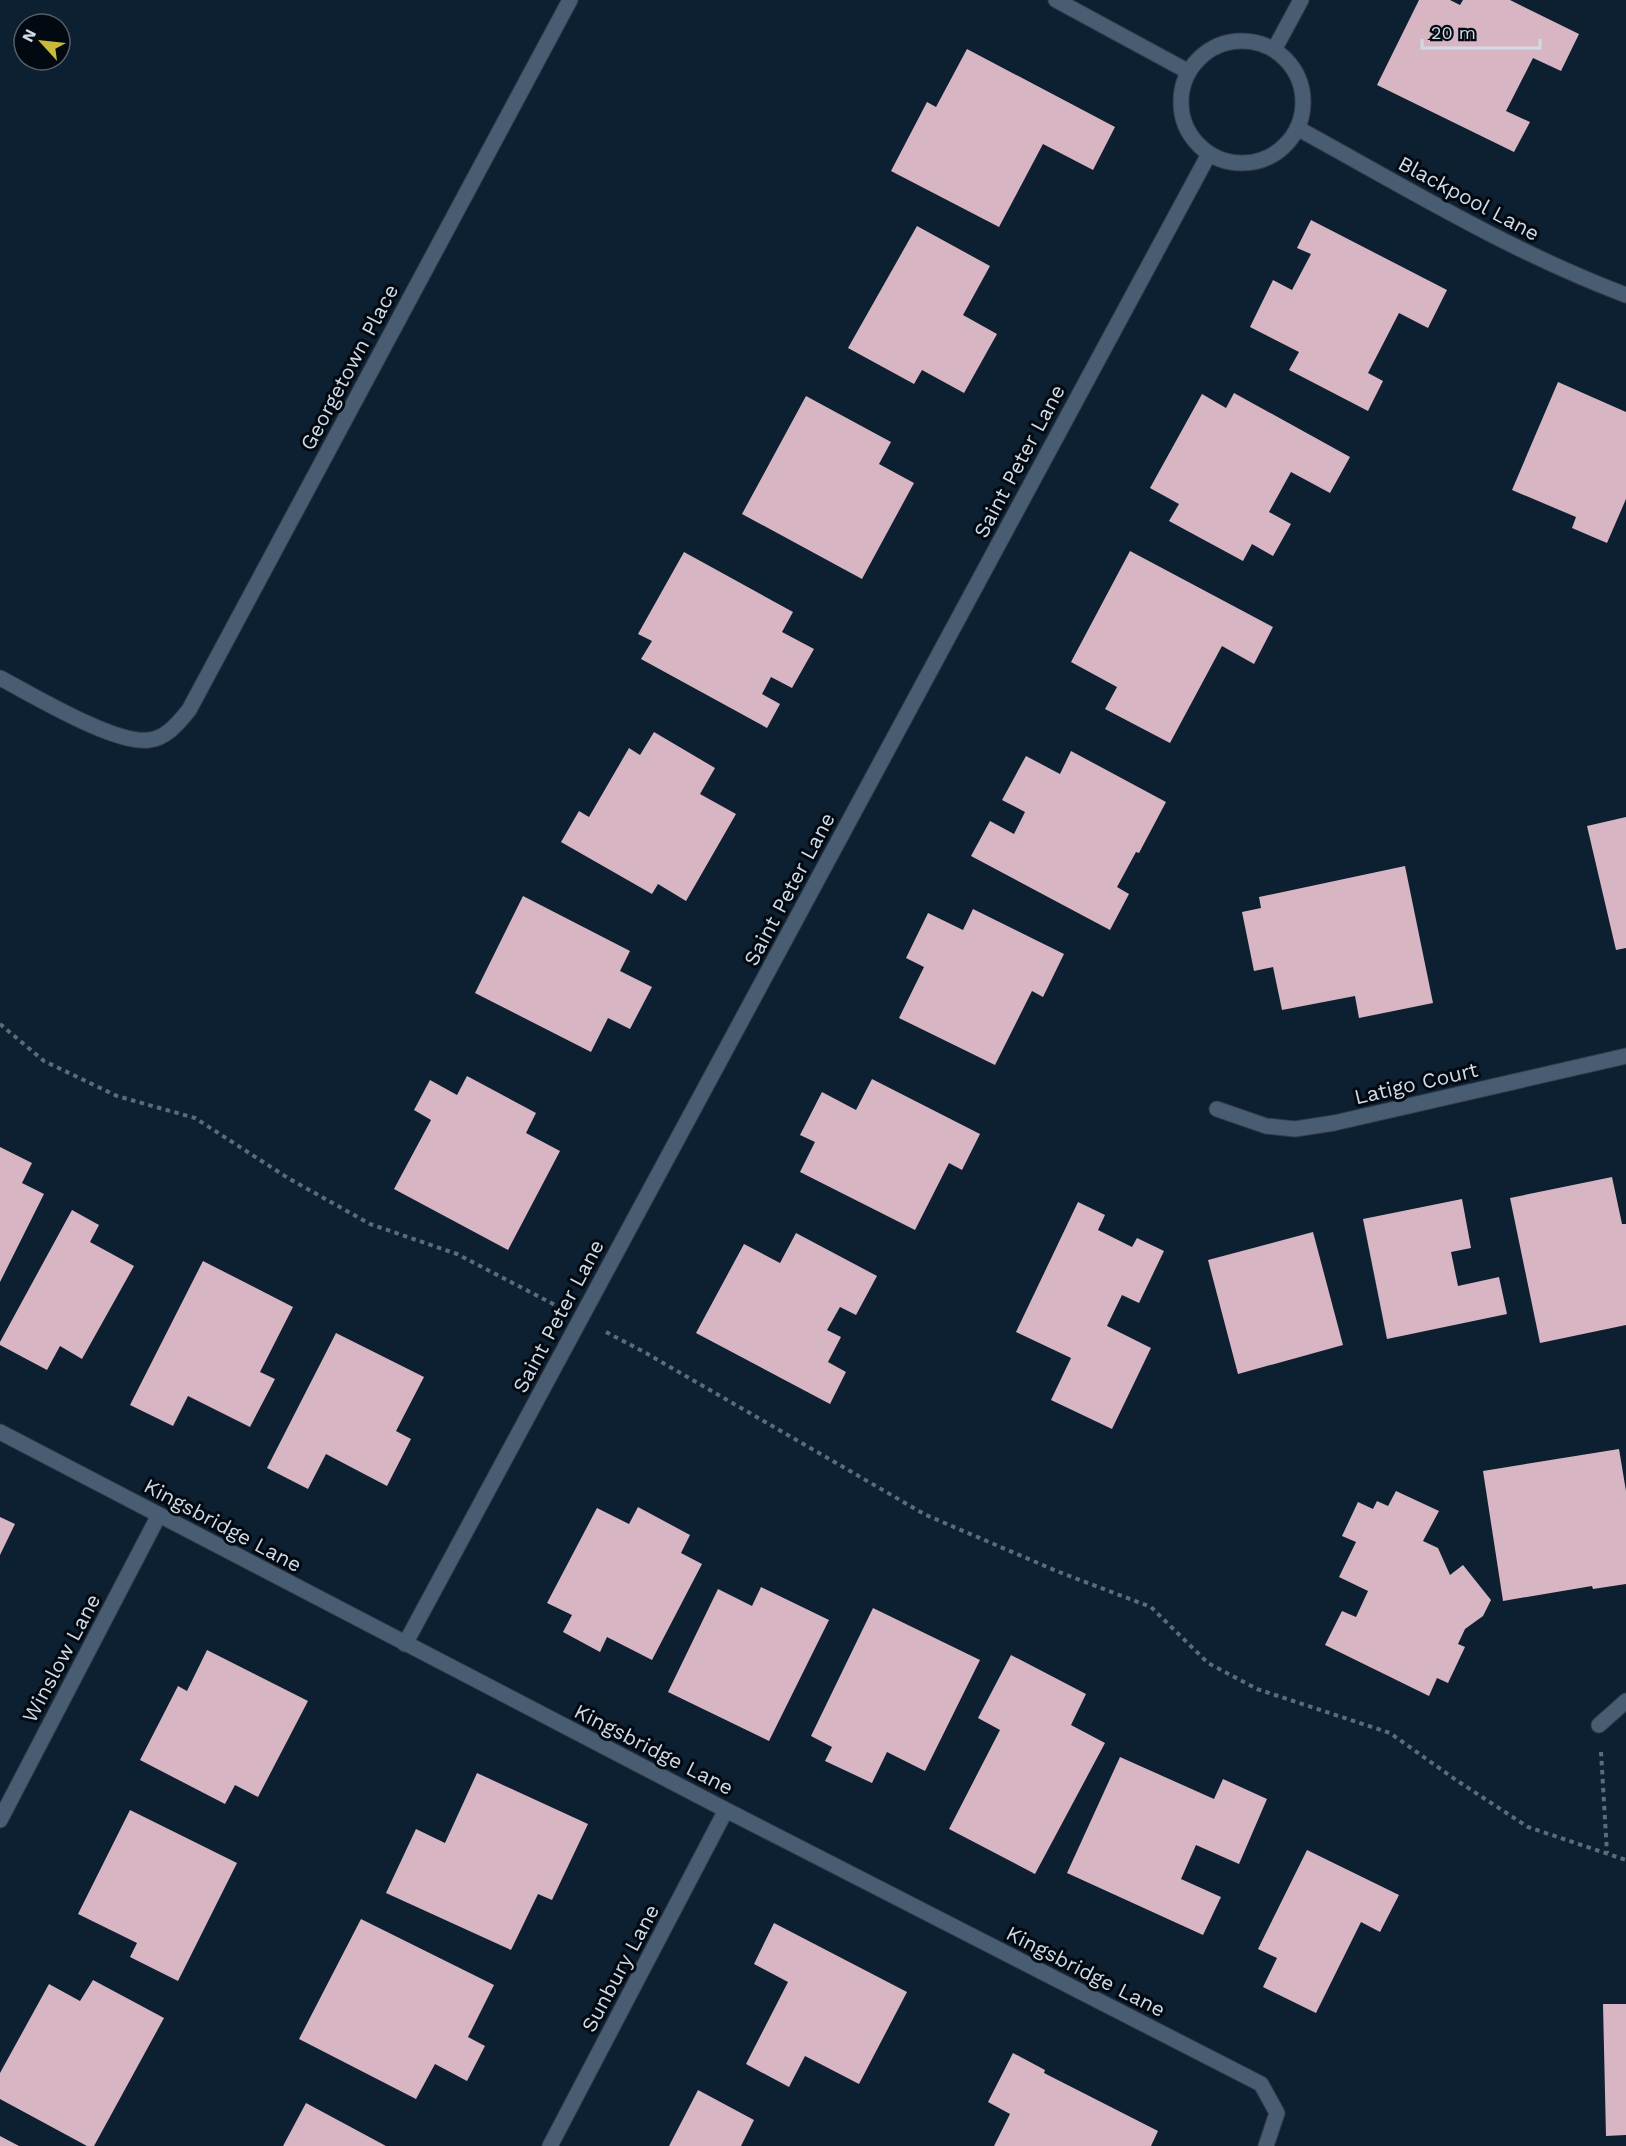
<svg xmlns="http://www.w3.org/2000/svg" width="1626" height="2146" font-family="'Work Sans',sans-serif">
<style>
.building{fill:#d8b5c2}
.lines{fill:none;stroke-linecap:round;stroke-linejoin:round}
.minor-casing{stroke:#323b4a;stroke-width:17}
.path{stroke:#5b6b7a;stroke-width:4;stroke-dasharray:4.5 4.5;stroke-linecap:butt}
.minor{stroke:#495d72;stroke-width:15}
.labels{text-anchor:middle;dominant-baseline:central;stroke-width:6;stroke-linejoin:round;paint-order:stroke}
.street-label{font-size:21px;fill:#cfdbe7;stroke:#030911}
</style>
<rect width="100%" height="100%" fill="#0d2031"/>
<path class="building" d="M1419,0H1450L1460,5L1463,0H1510L1579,34L1561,71L1533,58L1506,111L1530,122L1514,152L1377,85Z
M967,49L1115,127L1093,170L1043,144L999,227L891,171L927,102L936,107Z
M1311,220L1447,290L1428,328L1399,313L1368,373L1383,381L1368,411L1289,370L1299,352L1250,327L1273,280L1292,290L1311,254L1297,248Z
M917,226L990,266L963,315L997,334L964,393L922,370L914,384L848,348Z
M1558,382L1626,412V499L1607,543L1572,528L1576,517L1512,490Z
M1234,393L1350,457L1330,493L1291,472L1269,512L1291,524L1273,556L1252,544L1243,561L1169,521L1179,504L1150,488L1202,394L1226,408Z
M806,396L891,442L879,464L914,483L862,579L742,514Z
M1130,551L1273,627L1254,664L1222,646L1170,743L1105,709L1117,687L1071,662Z
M684,552L793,612L782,632L814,649L792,688L771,677L762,694L780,704L767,728L641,659L652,641L638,634Z
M654,732L715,768L700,794L736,814L686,901L658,884L652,894L561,842L579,811L589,817L629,748L640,755Z
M1071,751L1166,802L1139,853L1136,852L1117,887L1129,894L1110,930L971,856L990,821L1014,834L1025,812L1002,800L1026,756L1060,774Z
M1626,817V948L1616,950L1587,826Z
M1405,866L1433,1003L1359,1018L1355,996L1282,1010L1273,967L1254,971L1242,912L1261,908L1259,897Z
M523,896L630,951L620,971L652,987L630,1029L608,1018L591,1052L475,993Z
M973,909L1064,954L1043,997L1032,991L995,1065L899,1018L924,967L906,958L928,913L963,930Z
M467,1076L536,1113L526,1133L560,1151L508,1250L394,1189L431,1120L414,1110L430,1080L457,1095Z
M872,1079L980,1134L962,1170L949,1163L915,1230L800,1172L815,1142L800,1135L822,1092L856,1110Z
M0,1147L32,1163L22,1183L44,1194L0,1282Z
M1612,1177L1622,1224H1626V1325L1540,1343L1510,1198Z
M1462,1199L1471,1248L1451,1252L1458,1286L1499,1277L1507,1314L1387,1339L1363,1219Z
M1078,1202L1105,1215L1098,1230L1132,1247L1137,1238L1164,1251L1139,1303L1122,1295L1107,1326L1151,1348L1112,1429L1051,1400L1071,1358L1016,1332Z
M72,1210L99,1225L90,1242L134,1266L82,1359L60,1346L47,1370L0,1345V1342Z
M1313,1232L1343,1345L1238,1374L1208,1260Z
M796,1233L877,1276L856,1315L840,1307L827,1330L841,1337L828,1362L846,1372L830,1404L696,1333L744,1244L780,1263Z
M203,1261L293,1307L260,1372L275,1379L250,1427L188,1396L173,1426L130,1405Z
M336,1333L424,1377L396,1431L411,1439L387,1486L326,1454L308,1489L267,1468Z
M1619,1449L1626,1491V1584L1593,1589L1592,1586L1503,1601L1483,1471Z
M1396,1491L1439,1511L1423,1541L1438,1548L1450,1575L1463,1565L1491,1600L1483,1616L1465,1629L1458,1644L1465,1647L1448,1683L1437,1678L1429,1696L1325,1645L1342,1611L1356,1617L1368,1591L1339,1577L1356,1542L1342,1536L1358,1502L1373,1509L1377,1501L1388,1506Z
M638,1507L690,1535L681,1553L702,1564L652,1660L607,1637L600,1652L563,1632L572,1615L547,1603L597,1508L629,1524Z
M0,1517L15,1524L0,1555Z
M761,1587L829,1620L769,1741L668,1692L718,1589L752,1606Z
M873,1608L980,1660L925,1771L887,1752L872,1783L825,1761L832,1747L811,1736Z
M207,1650L308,1701L258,1797L235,1785L225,1804L140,1760L178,1686L187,1691Z
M1011,1655L1086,1694L1071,1725L1105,1743L1035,1874L949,1829L1000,1730L978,1718Z
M1120,1757L1214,1799L1223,1779L1267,1799L1239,1864L1196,1845L1181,1879L1221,1897L1203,1935L1067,1873Z
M477,1773L588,1824L552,1900L538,1894L511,1950L386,1893L416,1829L445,1843Z
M130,1810L237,1863L178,1981L130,1957L137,1943L78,1914Z
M1307,1850L1399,1895L1380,1932L1361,1922L1316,2013L1263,1987L1277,1958L1258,1949Z
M361,1919L494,1985L468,2037L485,2046L467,2081L435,2064L416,2099L299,2039Z
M774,1923L907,1992L859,2084L805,2056L789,2087L746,2064L788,1982L754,1964Z
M93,1980L164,2018L94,2146H87L0,2099V2073L49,1984L80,2001Z
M1603,2004H1626V2135L1606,2136Z
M1013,2053L1045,2070L1044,2073L1158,2131L1151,2146H994L1010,2114L988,2102Z
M698,2090L754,2120L741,2146H669Z
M306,2103L386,2146H283Z
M0,2136L19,2146H0Z"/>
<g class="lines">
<g class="minor-casing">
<path id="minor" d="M1056,0L1189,72
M1181 102a61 61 0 1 1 122 0a61 61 0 1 1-122 0Z
M1274,50L1301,0
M1297,128C1405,187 1511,252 1626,295
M0,678C33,695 115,745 149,740C167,738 179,722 189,710L570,0
M1217,1109L1266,1126L1295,1129L1334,1123L1626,1056
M0,1432L726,1810L1261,2084L1277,2113L1266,2146
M405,1644L1209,154
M1599,1725L1626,1701
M0,1820L159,1515
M550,2146L726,1810"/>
</g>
<path class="path" d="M0,1024L44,1061L117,1096L195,1118L288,1178L370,1224L457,1254L557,1306
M606,1332L646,1353L926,1515L1059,1572L1151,1607L1208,1663L1257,1689L1390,1733L1456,1780L1528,1827L1626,1860
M1601,1752L1607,1853"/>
<use href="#minor" class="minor"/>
</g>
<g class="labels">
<g class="street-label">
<text transform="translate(1469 198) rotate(28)">Blackpool Lane</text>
<text transform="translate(349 367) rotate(-62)">Georgetown Place</text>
<text transform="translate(1019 461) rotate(-62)">Saint Peter Lane</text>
<text transform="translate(789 889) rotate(-62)">Saint Peter Lane</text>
<text transform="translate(1416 1083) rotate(-13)">Latigo Court</text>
<text transform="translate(558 1316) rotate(-62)">Saint Peter Lane</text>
<text transform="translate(223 1525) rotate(28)">Kingsbridge Lane</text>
<text transform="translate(61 1658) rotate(-62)">Winslow Lane</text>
<text transform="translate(654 1749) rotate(27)">Kingsbridge Lane</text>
<text transform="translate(620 1968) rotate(-62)">Sunbury Lane</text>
<text transform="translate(1086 1971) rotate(27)">Kingsbridge Lane</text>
</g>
</g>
<g transform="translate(42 42) rotate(297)"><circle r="28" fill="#030911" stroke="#555d67" stroke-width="1.5"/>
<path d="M0-4.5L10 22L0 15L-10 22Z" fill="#caba3a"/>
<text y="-9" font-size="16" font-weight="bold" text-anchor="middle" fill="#cfdbe7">N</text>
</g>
<path d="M1422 39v9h118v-9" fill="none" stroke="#cfdbe7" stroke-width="3"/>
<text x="1431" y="39" font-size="18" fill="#cfdbe7" stroke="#030911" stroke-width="4.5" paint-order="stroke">20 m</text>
</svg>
